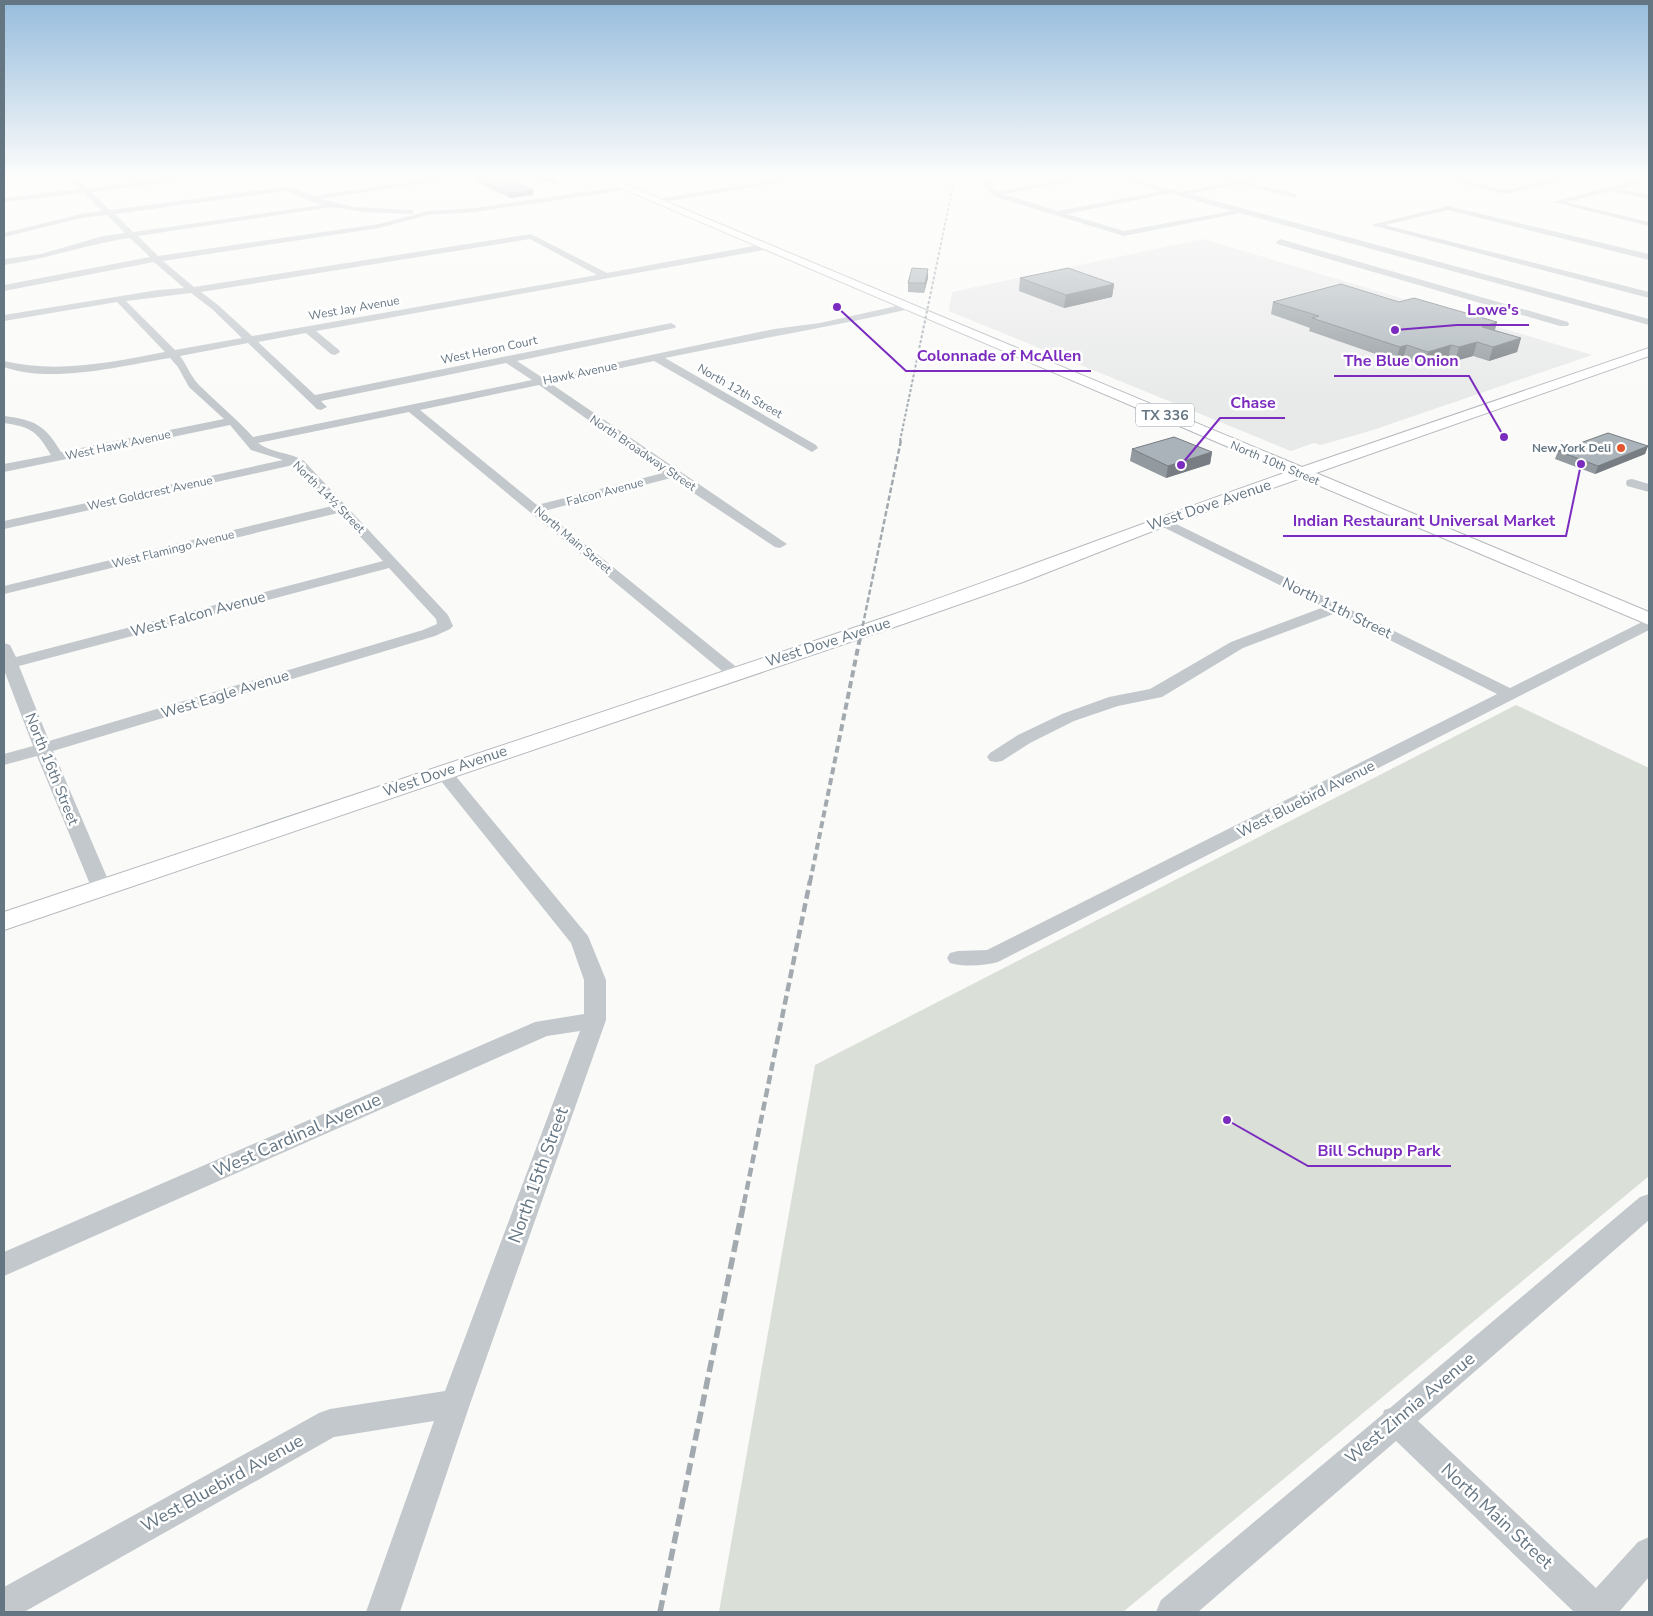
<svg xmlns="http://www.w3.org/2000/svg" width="1653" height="1616" font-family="'Nunito Sans',sans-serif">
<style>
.built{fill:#e8e9e9}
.green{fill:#dadfd7}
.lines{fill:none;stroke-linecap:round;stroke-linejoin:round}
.major-casing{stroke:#b5babe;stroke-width:2}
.minor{fill:#c3c8cc;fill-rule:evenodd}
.major{fill:#fff;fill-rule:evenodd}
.rail-far4{stroke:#a2aab0;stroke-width:2;stroke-dasharray:3 2;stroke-linecap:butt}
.rail-far3{stroke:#a2aab0;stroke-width:2.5;stroke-dasharray:5.5 2.5;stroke-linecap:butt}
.rail-far2{stroke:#a2aab0;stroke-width:4;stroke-dasharray:7 4;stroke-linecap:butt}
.rail-far1{stroke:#a2aab0;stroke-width:4.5;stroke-dasharray:9 4.5;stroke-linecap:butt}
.rail{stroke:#a2aab0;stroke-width:5.5;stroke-dasharray:12 5.5;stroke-linecap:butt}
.wall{fill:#929a9f}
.shaded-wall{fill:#777d82}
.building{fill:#aab3b9;stroke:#777d82}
.poi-dot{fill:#e4572e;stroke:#fff;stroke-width:2}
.labels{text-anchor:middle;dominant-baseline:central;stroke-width:5;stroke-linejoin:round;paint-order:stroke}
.far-street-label{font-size:12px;fill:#657683;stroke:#fff}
.far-poi-label{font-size:12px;font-weight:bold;fill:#657683;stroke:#fff;text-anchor:end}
.shield{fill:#fff;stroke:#939fa8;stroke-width:1}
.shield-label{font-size:14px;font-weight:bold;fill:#657683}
.street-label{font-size:15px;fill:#657683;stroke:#fff}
.near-street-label{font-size:18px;fill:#657683;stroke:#fff}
.leader{fill:none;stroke:#7b2cbf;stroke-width:2}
.callout-dot{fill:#7b2cbf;stroke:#fff;stroke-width:2}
.callout-label{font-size:16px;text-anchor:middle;font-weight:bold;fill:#7b2cbf;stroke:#fff;stroke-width:5;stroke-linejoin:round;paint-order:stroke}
</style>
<rect width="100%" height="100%" fill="#fafaf8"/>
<path class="built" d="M1203,239L1592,355L1373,430L1321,445L1314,443L1291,451L949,311L952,292Z"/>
<path class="green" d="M1516,705L1649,768V1176L1123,1612H719L815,1065Z"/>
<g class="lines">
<g class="major-casing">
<path id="major" d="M593,176H605L1302,467L1649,348V356L1316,473L1649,612V625L1301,478L1168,525L1023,582L906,623L4,930V912L892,615C1024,569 1155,518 1287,472Z
M1620,176L1649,178V184L1621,178Z"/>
</g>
<path class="minor" d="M9,176H30L4,181V177Z
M67,176H75L87,188L183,176H206L202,178L91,192L110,210L285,187L297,189L316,197L320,195L452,176H472L321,199L354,207L413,210V214H410L365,212L332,207L138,236L158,256L379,224L428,211L475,208L625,186L629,188L625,190L475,212L428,215L379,228L163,261L194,287L531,234L607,273L764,244L768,247L764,250L316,331L339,350L340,352L335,355L331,354L306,333L258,342L315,395L671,323L676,326L675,328L517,361L543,378L774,329L820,323L910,303L915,306L910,309C829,327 747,341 665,358L816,445L818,448L812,452L654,361L550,383L787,544L780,548L775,547L671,478L544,511L740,670L742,673L740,676H728L409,412L258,443C271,453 290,452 304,461L448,615L453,626L450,629L435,636L53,751L112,889L109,894L102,896L95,894L92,889L37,756L4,765V754L33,746L4,670V643L10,645L16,657L383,561L338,513L4,594V586L332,506L293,465L4,529V521L283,460L251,450L230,425L4,472V464L51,455C37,431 31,427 4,423V416C35,420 45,425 61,452L224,419L189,387L178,367L170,358C120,366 52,384 4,367V361C57,374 112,362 165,352L117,302L4,321V315L158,290L184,288L154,262L4,291V285L150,257L130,238C87,244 47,259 4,265V259L41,254L103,236L125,233L107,215L81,218L4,237V233L81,214L102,211L84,193L4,202V198L80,189ZM285,191L322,205L133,232L115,214ZM530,239L597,275L252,336L218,305L201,292ZM191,293L212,309L242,338L175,350L126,301ZM248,343L317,409L321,410L327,407L321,401L506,363L532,380L253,437C236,418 217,403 199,385C191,377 187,365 180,356ZM539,385L663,473L537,505L420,410ZM389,568L436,619L437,624L423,630L49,741L19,666Z
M798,176H817L657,203L653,201L657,199Z
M986,176H994L992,186L997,191L1073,178L1074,180L1070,182L1003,194L1058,211L1163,191L1111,176H1124L1181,192L1259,176H1275L1248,183L1296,194V198L1241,184L1190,194L1649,319V325L1240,213L1124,236L995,197L984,187ZM1170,193L1232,211L1124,231L1067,214Z
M1394,176H1410L1385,182L1381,180Z
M1432,176H1446L1505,190L1563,177L1567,179L1505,194Z
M1644,178H1647V182L1619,189L1649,195V199L1611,191L1566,202L1649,222V226L1553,202Z
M1448,206L1649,254V260L1448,210L1385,225L1649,292V298L1371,225Z
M1280,239L1568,322L1569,324L1568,326H1560L1277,244L1276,242Z
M1632,479L1649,484V492L1627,486L1626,483L1627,480Z
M1162,517L1510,688L1644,621L1649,619V630L998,962C984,966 964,967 950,963L947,958L950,953L958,951L987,950L1497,694L1336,613L1243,648L1162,697L1118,706L1074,721L1030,743L1002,761L996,762L990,761L987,757L990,753L1018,735L1062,714L1109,697L1150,689L1231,642L1324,607L1157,524L1155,521Z
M443,767L449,768L588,936L606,980V1020L470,1404L400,1612H366L434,1421L334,1437L24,1612H4V1587L319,1413L330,1409L445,1391L580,1031L547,1036L4,1276V1252L535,1022L584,1014V980L571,943L437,776L434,772L437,768Z
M1649,1194V1220L1418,1421L1596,1588L1638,1542L1649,1537V1577L1619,1612H1574L1396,1441L1198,1612H1156L1161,1600L1383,1414L1384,1410L1390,1408L1640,1197Z"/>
<use href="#major" class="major"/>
<path class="rail-far4" d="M900,441L955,176"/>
<path class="rail-far3" d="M861,634L901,440"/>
<path class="rail-far2" d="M810,882L861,633"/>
<path class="rail-far1" d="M744,1203L810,881"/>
<path class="rail" d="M660,1612L744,1202"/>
</g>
<path class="wall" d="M471,176H504L533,190V195L510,198L478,183V181L471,178Z
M519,176H557L558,178L556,184Z
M928,269V278L924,293L908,292V283Z
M1020,278L1114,284L1112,297L1064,308L1019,291Z
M1273,302H1399L1497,322L1495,330L1521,338L1517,352L1489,361L1473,356L1455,361L1448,359L1424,366L1403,359L1396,361L1309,331L1310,328L1271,314Z
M1648,446L1645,454L1595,474L1555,459L1558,451Z
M1132,449L1212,452L1210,464L1166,478L1130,461Z"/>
<path class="shaded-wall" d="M556,176H557L558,178L556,184L555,179Z
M533,190V195L510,198L509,193Z
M928,269V278L924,293L925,283Z
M1114,284L1112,297L1064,308L1066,295Z
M1497,322L1493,336L1482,327Z
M1521,338L1517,352L1489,361L1493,347Z
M1477,342L1473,356L1455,361L1459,347Z
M1407,345L1403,359L1396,361L1400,347Z
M1451,345L1448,359L1424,366L1428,352Z
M1648,446L1645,454L1595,474L1598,466Z
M1212,452L1210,464L1166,478L1168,466Z"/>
<path class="building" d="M477,176H504L533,190L509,193L477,178L479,177Z
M541,176H556L555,179Z
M912,268L928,269L925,283H908Z
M1068,268L1114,284L1066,295L1020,278Z
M1341,284L1399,302L1414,298L1497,322L1482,327L1521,338L1493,347L1477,342L1459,347L1451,345L1428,352L1407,345L1400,347L1312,318L1319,316L1273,302Z
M1608,433L1648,446L1598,466L1558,451Z
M1174,437L1212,452L1168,466L1132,449Z"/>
<linearGradient id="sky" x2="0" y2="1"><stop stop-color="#96bcdc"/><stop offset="0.44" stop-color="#fdfdfc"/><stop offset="1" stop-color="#fdfdfc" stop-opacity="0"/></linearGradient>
<rect width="1653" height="402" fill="url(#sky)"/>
<circle class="poi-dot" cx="1621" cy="448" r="5"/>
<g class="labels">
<g class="far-street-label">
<text transform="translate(354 308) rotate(-10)">West Jay Avenue</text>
<text transform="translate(489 350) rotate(-12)">West Heron Court</text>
<text transform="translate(580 373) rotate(-12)">Hawk Avenue</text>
<text transform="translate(740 391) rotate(30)">North 12th Street</text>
<text transform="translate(118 445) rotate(-12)">West Hawk Avenue</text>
<text transform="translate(643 453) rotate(34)">North Broadway Street</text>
<text transform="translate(1275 463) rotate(23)">North 10th Street</text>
<text transform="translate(605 492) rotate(-15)">Falcon Avenue</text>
<text transform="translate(150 493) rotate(-12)">West Goldcrest Avenue</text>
<text transform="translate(329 497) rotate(45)">North 14½ Street</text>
<text transform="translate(573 540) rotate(40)">North Main Street</text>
<text transform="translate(173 549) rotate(-14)">West Flamingo Avenue</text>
</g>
<g class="far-poi-label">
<text x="1611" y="448">New York Deli</text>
</g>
<rect class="shield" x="1136" y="403.5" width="58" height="23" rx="4"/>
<g class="shield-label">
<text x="1165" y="415">TX 336</text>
</g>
<g class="street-label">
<text transform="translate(1209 505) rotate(-19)">West Dove Avenue</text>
<text transform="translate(1337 608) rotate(26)">North 11th Street</text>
<text transform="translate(198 614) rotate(-15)">West Falcon Avenue</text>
<text transform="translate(828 642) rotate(-18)">West Dove Avenue</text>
<text transform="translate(225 694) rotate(-17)">West Eagle Avenue</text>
<text transform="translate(52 769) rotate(68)">North 16th Street</text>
<text transform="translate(445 771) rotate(-19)">West Dove Avenue</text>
<text transform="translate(1306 799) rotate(-27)">West Bluebird Avenue</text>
</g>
<g class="near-street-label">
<text transform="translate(297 1135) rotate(-24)">West Cardinal Avenue</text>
<text transform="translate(538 1175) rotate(-70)">North 15th Street</text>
<text transform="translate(1410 1408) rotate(-40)">West Zinnia Avenue</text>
<text transform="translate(222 1483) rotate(-29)">West Bluebird Avenue</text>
<text transform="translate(1497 1516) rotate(43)">North Main Street</text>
</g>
</g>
<path class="leader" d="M1395 330L1457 325H1529M837 307L906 371H1091M1504 437L1469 376H1334M1181 465L1220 418H1285M1581 464L1566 536H1283M1227 1120L1308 1166H1451"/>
<g class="callout-dot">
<circle cx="1395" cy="330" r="5"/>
<circle cx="837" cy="307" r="5"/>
<circle cx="1504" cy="437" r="5"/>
<circle cx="1181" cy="465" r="5"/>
<circle cx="1581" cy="464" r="5"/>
<circle cx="1227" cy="1120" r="5"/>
</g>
<g class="callout-label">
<text x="1493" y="315">Lowe's</text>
<text x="999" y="361">Colonnade of McAllen</text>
<text x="1401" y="366">The Blue Onion</text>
<text x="1253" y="408">Chase</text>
<text x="1424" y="526">Indian Restaurant Universal Market</text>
<text x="1379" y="1156">Bill Schupp Park</text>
</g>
<rect width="1653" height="1616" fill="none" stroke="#657683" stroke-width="10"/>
</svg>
